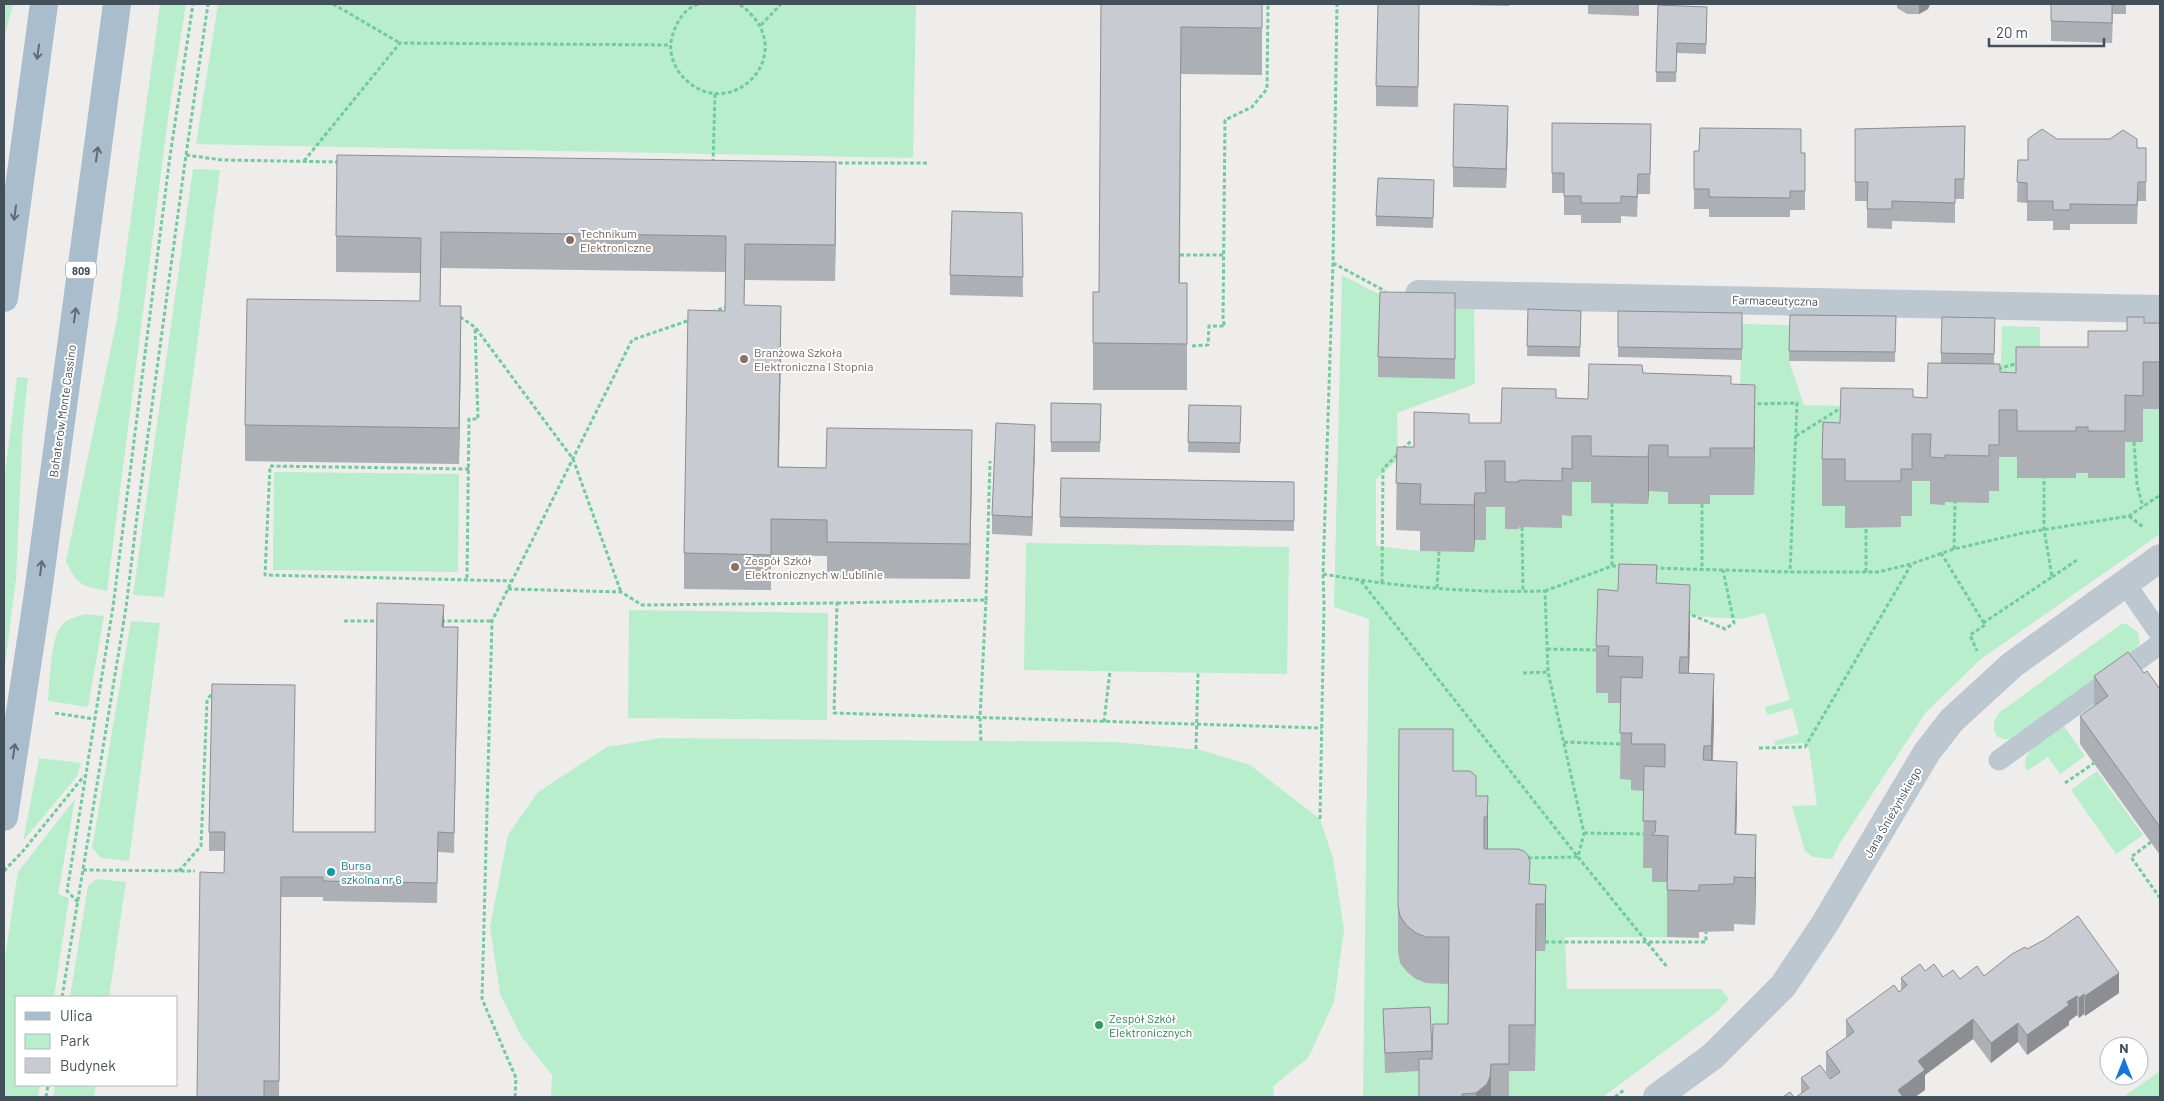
<svg xmlns="http://www.w3.org/2000/svg" width="2164" height="1101" font-family="Barlow,sans-serif">
<style>
.green{fill:#b8eecb}
.lines{fill:none;stroke-linecap:round;stroke-linejoin:round}
.path{stroke:#70cc9b;stroke-width:3;stroke-dasharray:4 2.5;stroke-linecap:butt}
.service{stroke:#bcc7cf;stroke-width:21}
.minor{stroke:#bcc7cf;stroke-width:28}
.primary{stroke:#aabdcc;stroke-width:28}
.wall{fill:#acafb4}
.shaded-wall{fill:#8c8e92}
.building{fill:#c8cbd1;stroke:#8c8e92}
.oneway{stroke:#5e6b76}
.education-dot{fill:#8d6e63;stroke:#fff;stroke-width:2}
.culture-dot{fill:#0f9aa8;stroke:#fff;stroke-width:2}
.leisure-dot{fill:#2e9e5b;stroke:#fff;stroke-width:2}
.labels{text-anchor:middle;dominant-baseline:central;stroke-width:4;stroke-linejoin:round;paint-order:stroke}
.shield{fill:#fff;stroke:#7c848b;stroke-width:1}
.shield-label{font-size:11px;font-weight:bold;fill:#445059}
.education-label{font-size:12px;fill:#785e54;stroke:#fff;text-anchor:start}
.street-label{font-size:12px;fill:#445059;stroke:#fff}
.culture-label{font-size:12px;fill:#0d838f;stroke:#fff;text-anchor:start}
.leisure-label{font-size:12px;fill:#27864d;stroke:#fff;text-anchor:start}
</style>
<rect width="100%" height="100%" fill="#efecec"/>
<path class="green" d="M4,4H13L4,39Z
M160,4H186L169,111L107,591C83,586 77,586 66,561L117,319Z
M218,4H916L913,158L196,144Z
M193,169L220,170L164,597L133,595Z
M1342,275L1390,300L1474,302L1475,384L1397,413L1398,460L1376,479V546L1420,551L1421,531L1396,530L1739,422L1742,324L1790,325L1789,361L1804,405L2000,410L2002,326L2040,327L2039,393L2160,351V534L1981,659L1926,712L1840,843L1832,859L1813,857L1805,851L1792,806L1817,805L1809,749L1803,743L1775,745L1774,741L1799,734L1792,708L1767,715L1765,707L1790,700L1765,613L1741,619L1619,611L1609,693L1643,704L1632,780L1665,791L1653,882H1668L1667,937H1565L1567,989H1721L1729,999L1717,1012L1603,1097H1363L1369,619L1334,607Z
M17,377L28,378L23,427L16,579L4,672V481Z
M274,472L459,474L458,572L273,570Z
M1026,543L1289,547L1287,674L1024,670Z
M629,610L828,613L827,720L628,718Z
M87,614L104,616L88,707L48,701C50,682 50,638 62,625C69,618 78,616 87,614Z
M131,621L160,623L129,861L101,858L92,848Z
M2121,624H2127L2138,632L2140,643L2135,650L2013,738C1994,744 1988,725 2000,712Z
M2064,726L2085,756L2060,774L2048,757L2027,771C2017,751 2050,737 2064,726Z
M661,738L1116,742L1201,750L1250,765L1320,819L1333,858L1344,930L1334,1002L1308,1058L1273,1086L1274,1097H551L552,1075L521,1036L500,994L490,927L508,835L538,792L607,747Z
M39,758L81,763L77,776L23,841Z
M2097,771L2143,835L2116,854L2071,790Z
M75,799L58,894L69,898L54,997H16V1085H40L38,1097H4V964L18,872Z
M97,879L126,882L109,997H70L88,886Z
M2160,1071V1097H2123Z
M55,1085H96L94,1097H53Z"/>
<g class="lines">
<path class="path" d="M333,4L400,43
M698,4C682,10 674,26 671,42C669,54 675,69 683,77C731,128 805,50 739,4
M761,25L781,4
M186,155L222,160L341,162
M304,161L400,43L670,45
M713,163L715,94
M832,163H929
M1180,255H1224
M1333,263L1385,291
M712,312L726,307
M460,317L475,327L573,459L621,592
M1192,346L1208,345L1209,326H1225L1223,321L1225,120L1252,107L1267,89L1268,4
M1998,369L2018,363
M1751,404L1797,403L1790,572
M1796,436L1844,406
M2134,442L2137,485L2143,507
M1403,449L1411,441
M469,469L270,466L265,575L512,581
M1612,503V566
M1702,504V569
M2129,516L2143,527
M1522,527L1523,592
M1954,549L1955,502
M1941,553L1985,625L1970,635L1977,651
M1654,568L1790,572H1878L1911,564L1954,549L2023,533L2129,516L2160,495
M1866,572V527
M1323,574C1396,587 1471,593 1545,591L1548,672L1584,833L1578,857L1525,858
M2052,577L2077,560
M467,578L469,419H478L475,328
M1361,581L1578,857L1667,967
M1382,583L1383,469L1399,453
M1437,588L1439,551
M508,589L621,592L642,605L837,603L834,713L1322,728
M1545,591L1612,566H1622
M986,600L990,461
M837,603L986,600L980,718L981,741
M1687,611L1692,615L1725,629L1734,623L1723,570
M344,621H379
M441,621H492
M1983,623L2052,577L2044,529V478
M1547,649L1597,650
M1523,673L1548,672
M55,713L94,719
M1104,722L1110,671
M1564,742L1621,744
M1759,748L1805,747L1911,565
M1196,749L1198,673
M2065,783L2094,763
M1320,819L1324,604L1323,574L1333,263L1337,4
M1584,833L1644,834
M2151,842L2131,857L2160,898
M83,870L195,871
M4,871L23,851L84,776
M179,871L201,846L207,701L213,691
M78,902L67,891L113,607L170,156L193,4
M1545,942H1706V932
M62,997L126,608L137,516L186,155L208,4
M46,1097L48,1085
M515,1097L516,1078L482,999L492,621L632,340L690,320
M1615,1097L1624,1090"/>
<path class="service" d="M2125,583L2160,634
M1999,760L2160,644"/>
<path class="minor" d="M1419,294L2160,309
M1657,1097L1713,1056L1783,986L1824,925L1927,752L1952,720L2012,665L2160,558"/>
<path class="primary" d="M4,298L44,4
M4,817L37,600L117,4"/>
</g>
<path class="wall" d="M1101,4H1262V75L1181,74L1180,283H1187V390H1093V292H1099Z
M1427,4H1509V6Z
M1588,4H1639V16L1588,14Z
M1897,4H1930L1928,9L1919,14H1907L1897,8Z
M2051,4H2126V14H2113L2112,43L2051,41Z
M1658,5L1707,17L1706,54L1677,53L1676,82H1656Z
M1419,24L1418,107L1376,106V86Z
M1552,123L1651,124L1650,194H1638L1637,217L1621,216V223H1581V215H1564V193H1552Z
M1508,125L1506,188L1453,187V167Z
M1965,126L1964,199H1955V223L1892,221V229L1867,228V201H1855V129Z
M2028,139H2057L2137,148L2146,168V201H2138L2137,224H2070V230H2053V221H2027V203L2017,202L2018,160H2028Z
M1694,151L1805,153V210H1790V217H1709V209H1694Z
M1434,180L1433,228L1376,226V216Z
M836,197L835,281L745,280L744,305L781,342L779,467L826,468L972,466L970,579L827,578V556L771,555V590L684,589V553L725,311L726,272L441,268L440,306L461,342L459,464L245,461V425L420,301V273L336,272V236Z
M1022,213L1023,297L950,295V275Z
M1455,293V379L1378,377V357Z
M1528,309L1581,311L1580,357L1527,356Z
M1618,311L1742,313V360L1618,357Z
M1790,315L1896,316L1895,362L1789,361Z
M1995,318L1994,364L2000,372L2016,373L2088,347L2127,331L2144,323H2160V409H2143V442H2125V478H2088V473H2076V478H2017V457H1999V491H1989V503L1945,502V505L1930,504V481H1912V516H1901V527L1845,528V506H1822V459L1840,423L1913,397L1927,398L1941,363V353Z
M1643,373L1731,384L1755,432L1754,495H1710V504H1668V492L1649,491L1648,504L1591,503V482H1572V516L1562,515V528L1519,527V529H1505V507H1486V540H1475L1474,552L1420,551V531L1396,530L1397,447H1414L1469,423H1501L1556,398L1588,399Z
M1051,403L1101,404L1100,452H1051Z
M1189,405L1241,406L1240,453L1188,452Z
M1035,445L1032,536L992,534V515Z
M1061,478L1294,482V531L1060,527Z
M1657,583L1690,632L1689,674L1714,721L1713,761L1737,808L1736,834L1756,835V882L1755,925L1734,924V931L1699,932V938L1667,937V882H1652V868H1643L1644,791L1631,790V780L1620,779L1621,703H1608V693H1596V646L1618,591Z
M443,627L458,647L454,853L438,852L437,903L323,901V897H281L279,1097H197L224,873V851H209V832H375Z
M2144,673L2160,689V855L2080,744V716L2095,705L2094,704V676Z
M1453,771L1476,796H1488V849L1530,884L1546,885L1545,951H1536L1535,1071H1509V1097H1419V1071L1385,1073L1383,1009L1432,1051L1448,1024V984L1426,983L1416,979L1407,972L1400,963L1398,952V906Z
M2027,949L2119,993L2085,1016L2084,1014L2079,1018L2077,1015L2069,1021V1025L2027,1055L2018,1042L1991,1063L1973,1039L1925,1075V1090L1915,1097H1796L1801,1094V1078H1830L1826,1072V1052L1846,1038V1020L1899,992L1901,990V978L1925,971L1943,977L1960,979L1984,976Z"/>
<path class="shaded-wall" d="M1919,4H1930L1928,9L1919,14Z
M1508,106V125L1506,188V169Z
M836,162V197L835,281V245Z
M461,306V342L459,464V428Z
M781,306V342L778,503V467Z
M1755,385V432L1754,495V448Z
M1035,425V445L1032,536V517Z
M972,430V466L970,579V544Z
M1649,445V491L1648,504V457Z
M1475,493V540L1474,552V505Z
M1690,585V632L1688,704V657Z
M444,605V624L442,647V627Z
M1714,674V721L1711,793V746Z
M1737,762V808L1735,881V834Z
M1488,796V843L1487,864V817Z
M1756,835V882L1755,925V878Z
M1546,885V932L1545,951V904Z
M1536,904V951L1535,1071V1025Z
M2119,973V993L2085,1016V996Z
M2084,994V1014L2079,1018V998Z
M2077,996V1015L2069,1021V1025L2027,1055V1035L2067,1002Z
M1973,1019V1039L1925,1075V1090L1915,1097H1898V1090L1918,1061Z
M2018,1023V1042L1991,1063V1043Z
M1491,1064V1097H1476V1093Z"/>
<path class="building" d="M1101,4H1262V28L1181,27L1179,283H1187V344L1093,343V292H1099Z
M1378,4H1419L1418,87L1376,86Z
M2051,4H2112V23L2051,21Z
M1658,5L1707,7L1706,44L1677,43L1676,72H1656Z
M1454,104L1508,106L1506,169L1453,167Z
M1552,123L1651,124L1650,174H1638L1637,197L1621,196V203H1581V196H1564V173H1552Z
M1965,126L1964,179H1955V203L1892,201V209H1867L1868,182H1855V129Z
M1700,128L1801,129V153H1805V191H1790V198L1709,197V189H1694V151H1699Z
M2042,129L2057,139H2110L2123,130L2137,139V148H2146V182H2138L2137,205L2070,204V210H2053V201H2027V183L2017,182L2018,160H2028V139Z
M337,155L836,162L835,245L745,244L744,305L781,306L778,467L826,468L827,428L972,430L970,544L827,542V520L771,519V555L684,553L688,310L725,311L726,236L441,232L440,306H461L459,428L245,425L247,299L420,301L421,238L336,236Z
M1378,178L1434,180L1433,218L1376,216Z
M952,211L1022,213L1023,277L950,275Z
M1380,292L1455,293V359L1378,357Z
M1528,309L1581,311L1580,347L1527,346Z
M1618,311L1742,313V349L1618,347Z
M1790,315L1896,316L1895,352L1789,351Z
M1942,317L1995,318L1994,354L1941,353Z
M2127,317H2144V323H2160V362H2143V396L2125,395V431H2088V427H2076V431H2017V410H1999V445H1989V456L1945,455V458L1930,457L1931,434H1912V469H1901V481H1845V459H1822L1823,422L1840,423L1841,388L1913,389V397L1927,398L1928,363L2000,364V372L2016,373V347H2088V331H2127Z
M1589,364L1642,365L1643,373L1731,376V384L1755,385L1754,448H1710V457H1668V445H1649L1648,457L1591,456V436H1572V469L1562,468V481L1519,480V482H1505V461H1485L1486,493H1475L1474,505L1420,504L1421,484L1396,483L1397,447H1414V412L1469,414V423H1501L1502,388L1556,389V398L1588,399Z
M1051,403L1101,404L1100,442H1051Z
M1189,405L1241,406L1240,443L1188,442Z
M996,423L1035,425L1032,517L992,515Z
M1061,478L1294,482V521L1060,517Z
M1619,564L1657,565L1656,583L1690,585L1688,657H1680L1679,673L1714,674L1711,746H1704L1703,760L1737,762L1735,834L1756,835L1755,878L1734,877V884L1699,885V891L1667,890L1668,836L1652,835L1655,832L1656,821H1643L1644,766L1665,767V744H1631L1632,733H1620L1621,677L1642,678L1643,657L1608,656L1609,646H1596L1598,589L1618,591Z
M377,603L444,605L442,627H458L454,833L438,832L437,883L323,881V877H281L279,1081H264V1097H197L200,872L224,873L225,832H209L212,684L295,685L293,832H375Z
M2128,652L2144,673L2147,671L2160,689V827L2080,716L2108,696L2094,676Z
M1399,729H1453V771H1470L1476,776V796H1488L1487,817H1484V849H1518L1524,851L1528,855L1530,862L1529,884L1546,885L1545,904H1536L1535,1025H1509V1064H1491L1490,1077L1487,1084L1476,1093L1462,1094V1097H1419V1059H1432L1433,1024H1448L1449,937H1426L1416,933L1407,926L1400,916L1398,906Z
M2078,916L2119,973L2085,996L2084,994L2079,998L2077,996L2067,1002L2069,1005L2027,1035L2018,1023L1991,1043L1973,1019L1918,1061L1925,1070L1898,1090L1903,1097H1796L1809,1088L1801,1078L1820,1065L1830,1079L1840,1072L1826,1052L1854,1032L1846,1020L1894,985L1899,992L1907,985L1901,978L1920,964L1925,971L1934,964L1943,977L1953,970L1960,979L1977,966L1984,976L2012,954L2025,947L2027,949L2044,940Z
M1430,1007L1432,1051L1385,1053L1383,1009Z
M1790,1092L1794,1097H1783Z"/>
<defs><path id="oneway-shaft" d="M-6 0H5M1.5-3L5.5 0L1.5 3" fill="none" stroke-width="1.6" stroke-linecap="round" stroke-linejoin="round" transform="scale(1.25)"/></defs>
<g class="oneway">
<use href="#oneway-shaft" transform="translate(38 52) rotate(98)"/>
<use href="#oneway-shaft" transform="translate(97 154) rotate(-82)"/>
<use href="#oneway-shaft" transform="translate(15 213) rotate(98)"/>
<use href="#oneway-shaft" transform="translate(75 315) rotate(-82)"/>
<use href="#oneway-shaft" transform="translate(41 568) rotate(-83)"/>
<use href="#oneway-shaft" transform="translate(14 751) rotate(-81)"/>
</g>
<g class="education-dot">
<circle cx="570" cy="240" r="5"/>
<circle cx="744" cy="359" r="5"/>
<circle cx="735" cy="567" r="5"/>
</g>
<circle class="culture-dot" cx="331" cy="872" r="5"/>
<circle class="leisure-dot" cx="1099" cy="1025" r="5"/>
<g class="labels">
<rect class="shield" x="66" y="261.5" width="30" height="17" rx="4"/>
<g class="shield-label">
<text x="81" y="270">809</text>
</g>
<g class="education-label">
<text x="580" y="233">Technikum<tspan x="580" dy="14">Elektroniczne</tspan></text>
<text x="754" y="352">Branżowa Szkoła<tspan x="754" dy="14">Elektroniczna I Stopnia</tspan></text>
<text x="745" y="560">Zespół Szkół<tspan x="745" dy="14">Elektronicznych w Lublinie</tspan></text>
</g>
<g class="street-label">
<text transform="translate(1775 300) rotate(1)">Farmaceutyczna</text>
<text transform="translate(62 411) rotate(-82)">Bohaterów Monte Cassino</text>
<text transform="translate(1892 812) rotate(-60)">Jana Śnieżyńskiego</text>
</g>
<g class="culture-label">
<text x="341" y="865">Bursa<tspan x="341" dy="14">szkolna nr 6</tspan></text>
</g>
<g class="leisure-label">
<text x="1109" y="1018">Zespół Szkół<tspan x="1109" dy="14">Elektronicznych</tspan></text>
</g>
</g>
<rect width="2164" height="1101" fill="none" stroke="#445059" stroke-width="10"/>
<rect x="15" y="996" width="162" height="90" fill="#ffffff" stroke="#b4b9bd"/>
<rect x="25" y="1012" width="25" height="8" fill="#aabdcc" stroke="#b4b9bd"/>
<text x="60" y="1021" font-size="15" fill="#445059">Ulica</text>
<rect x="25" y="1034" width="25" height="15" fill="#b8eecb" stroke="#b4b9bd"/>
<text x="60" y="1046" font-size="15" fill="#445059">Park</text>
<rect x="25" y="1058" width="25" height="15" fill="#c8cbd1" stroke="#b4b9bd"/>
<text x="60" y="1071" font-size="15" fill="#445059">Budynek</text>
<g transform="translate(2124 1061)"><circle r="24" fill="#ffffff" stroke="#b4b9bd"/>
<path d="M0-4L9 19L0 12L-9 19Z" fill="#1676de"/>
<text y="-8" font-size="14" font-weight="bold" text-anchor="middle" fill="#445059">N</text>
</g>
<path d="M1989 38v8h115v-8" fill="none" stroke="#445059" stroke-width="2.5"/>
<text x="1996" y="38" font-size="15" fill="#445059" stroke="#ffffff" stroke-width="4" paint-order="stroke">20 m</text>
</svg>
